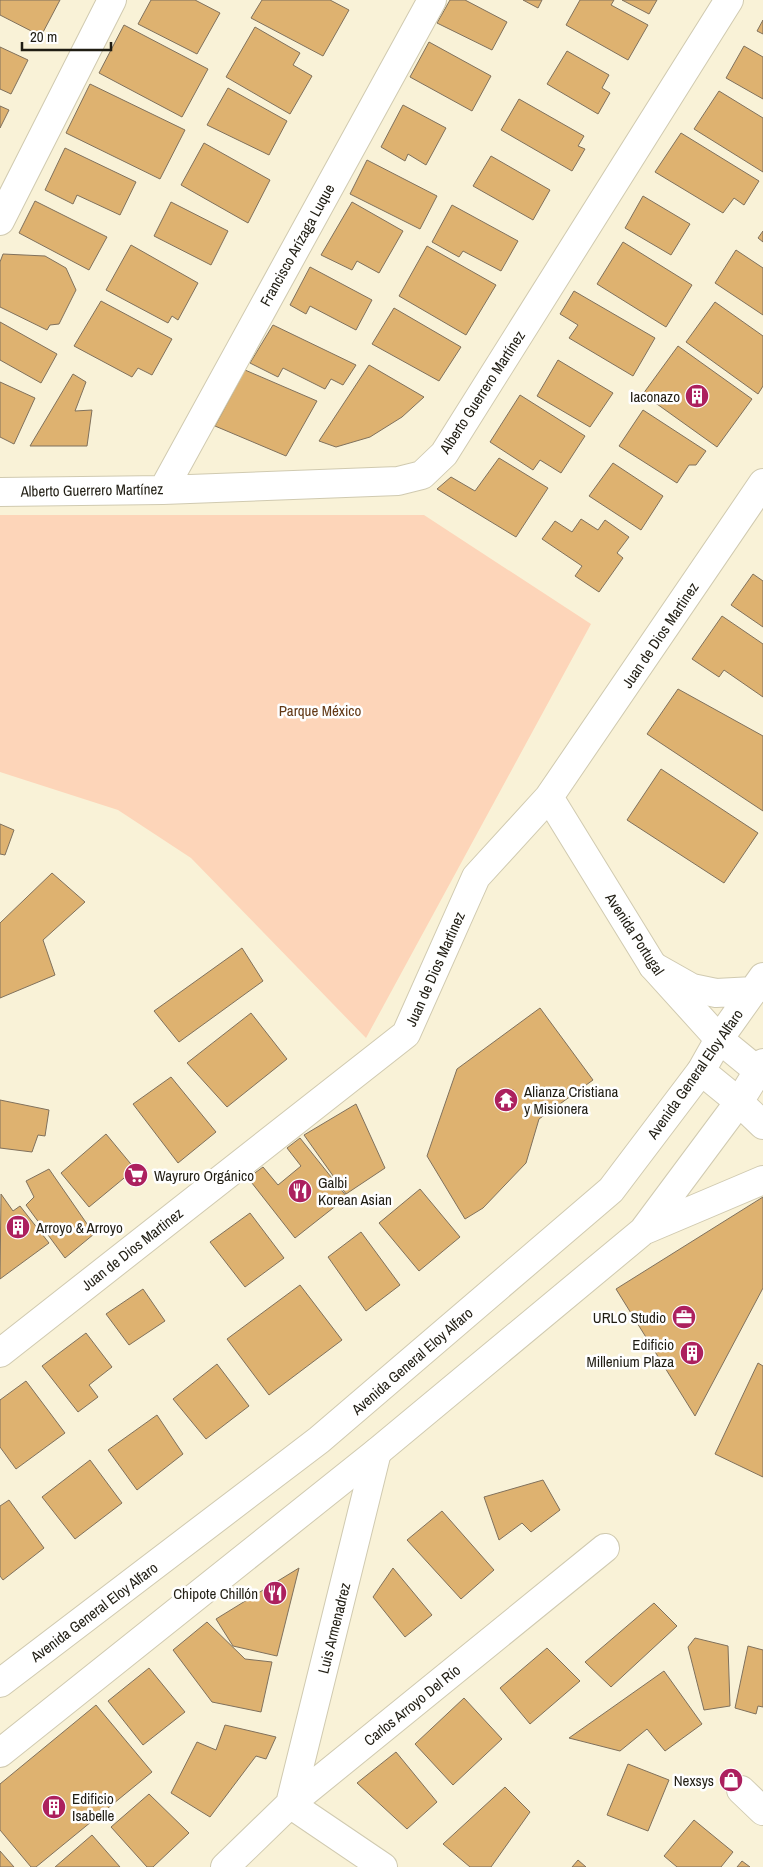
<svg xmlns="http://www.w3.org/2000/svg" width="763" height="1867" font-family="'Archivo Narrow',sans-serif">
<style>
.green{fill:#fdd5b9}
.building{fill:#deb270;stroke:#80715c}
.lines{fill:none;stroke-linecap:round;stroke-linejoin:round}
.minor-casing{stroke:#d0cab0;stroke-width:30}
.secondary-casing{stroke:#d0cab0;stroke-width:30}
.primary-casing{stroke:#d0cab0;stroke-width:30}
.minor{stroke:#fff;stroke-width:28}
.secondary{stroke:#fff;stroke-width:28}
.primary{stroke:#fff;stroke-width:28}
.labels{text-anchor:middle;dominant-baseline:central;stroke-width:5;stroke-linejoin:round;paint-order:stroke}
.street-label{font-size:15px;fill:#201d13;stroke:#fff}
.poi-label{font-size:15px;fill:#201d13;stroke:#fff;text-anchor:end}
.park-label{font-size:15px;fill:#623815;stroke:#fff}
</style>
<rect width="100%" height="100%" fill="#f9f2d7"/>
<path class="green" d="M0,515H424L591,624L366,1038L191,858L118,810L0,772Z"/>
<path class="building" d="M0,0H60L41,36L0,15Z
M151,0H195L220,13L197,54L138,24Z
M262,0H330L349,10L323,56L251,18Z
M450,0H465L507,22L492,50L437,23Z
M523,0H542L538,8Z
M580,0H614L611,5L648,25L628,60L566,25Z
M622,0H657L649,14Z
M763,20V34L757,31Z
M124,25L208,69L182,117L99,73Z
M255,27L300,53L293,65L312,76L290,114L226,77Z
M429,42L491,76L472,111L410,77Z
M744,46L763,57V99L726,78Z
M0,47L28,60L11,94L0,89Z
M567,51L609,75L602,88L610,93L598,114L547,84Z
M90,84L185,130L160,179L66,133Z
M228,88L287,121L269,155L207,125Z
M719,91L763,118V172L694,129Z
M519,99L584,136L578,146L585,149L572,171L501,130Z
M403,105L446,128L426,165L408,154L405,161L381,147Z
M0,106L9,110L0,128Z
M681,133L759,181L744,205L734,198L723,213L655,172Z
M204,143L270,180L248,223L181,185Z
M65,148L136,182L120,215L77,195L73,204L45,190Z
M491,156L550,190L533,220L473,186Z
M367,160L437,196L420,229L350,194Z
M643,196L690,224L671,255L625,228Z
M35,201L107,237L89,270L19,233Z
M171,202L228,231L211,265L154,236Z
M352,202L403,231L379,273L357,261L352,270L321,255Z
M452,205L518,241L501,271L463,251L459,257L432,242Z
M763,231V242L758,238Z
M623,242L692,285L666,327L597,284Z
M131,245L198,283L178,320L172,316L168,323L106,290Z
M427,246L496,285L466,335L399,296Z
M736,250L763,268V315L715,283Z
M3,254L45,256L66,268L76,290L59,324L50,325L47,330L0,307V262Z
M310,267L372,300L356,330L310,306L306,314L290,305Z
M574,291L655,338L633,376L569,338L578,325L560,314Z
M101,301L172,339L152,375L138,368L132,377L74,346Z
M715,302L763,336V386L758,394L686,342Z
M394,308L461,347L439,381L372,344Z
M0,322L57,354L41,383L0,360Z
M273,325L356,365L343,385L331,379L325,389L283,368L278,377L250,363Z
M678,346L752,399L717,447L643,394Z
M558,360L613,393L590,427L537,396Z
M369,365L424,397L402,417L370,437L336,447L319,441Z
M245,370L317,401L286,456L215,426Z
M73,374L86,382L75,411L92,410L87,446H30Z
M0,382L35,398L14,444L0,437Z
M520,395L585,436L561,473L540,460L533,470L490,442Z
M643,410L706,451L696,465H689L677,483L619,446Z
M499,458L548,488L516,537L437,489L451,477L475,491Z
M613,463L663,496L641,530L589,496Z
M581,519L598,530L605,520L629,537L617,553L623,558L599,592L575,576L582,566L542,539L555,521L572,532Z
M753,574L763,581V627L731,605Z
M722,616L763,644V697L724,670L719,677L692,659Z
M678,689L763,736V811L647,734Z
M661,769L758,833L724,883L627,820Z
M0,824L14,830L5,855L0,854Z
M52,873L85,902L43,940L55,975L0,998V923Z
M242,948L263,981L179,1042L154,1011Z
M540,1008L593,1080L539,1119L526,1163L483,1208L465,1219L427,1156L457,1069Z
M251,1013L287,1059L227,1107L187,1063Z
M171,1077L216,1132L178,1163L133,1104Z
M0,1100L49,1110L45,1136L38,1135L32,1152L0,1148Z
M356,1104L385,1168L346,1194L304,1135Z
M106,1134L135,1169L89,1207L61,1173Z
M300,1138L347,1197L295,1238L248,1178L263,1167L278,1185L301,1166L287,1148Z
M49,1169L94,1234L65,1258L26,1205L34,1197L26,1181Z
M420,1189L460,1237L419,1271L379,1223Z
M1,1194L13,1211L20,1206L49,1243L0,1279Z
M763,1197V1288L695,1416L616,1289Z
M250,1213L284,1258L245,1287L210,1242Z
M361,1232L400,1285L366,1311L328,1257Z
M300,1285L342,1340L269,1395L227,1339Z
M143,1289L165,1321L129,1345L106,1314Z
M86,1333L112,1367L89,1385L98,1397L78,1412L42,1366Z
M758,1363L763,1366V1477L715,1454Z
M217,1364L249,1406L206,1439L173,1399Z
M26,1381L65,1433L16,1469L0,1447V1400Z
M157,1415L183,1454L137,1490L108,1450Z
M90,1460L122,1503L75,1539L42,1497Z
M543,1480L560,1510L531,1532L522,1523L499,1540L484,1497Z
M9,1500L44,1548L3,1580L0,1576V1506Z
M442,1511L494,1570L461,1599L407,1540Z
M299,1568L277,1656L233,1646L216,1619Z
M393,1568L432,1615L405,1637L373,1597Z
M654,1603L677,1626L611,1687L585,1662Z
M207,1622L245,1659L272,1662L261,1712L212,1702L173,1650Z
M695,1638L728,1646L730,1706L704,1710L688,1647Z
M748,1646L763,1650V1707L758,1706L756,1714L735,1708Z
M547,1648L580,1681L530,1724L500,1688Z
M149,1668L185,1712L143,1745L108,1701Z
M664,1671L702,1724L665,1751L647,1729L620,1751L569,1738Z
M464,1698L502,1739L453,1785L415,1744Z
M96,1705L152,1772L36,1867H31L0,1830V1784Z
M225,1725L276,1737L266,1759L256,1756L210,1817L171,1793L197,1742L216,1750Z
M396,1752L437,1802L407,1829L357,1783Z
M628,1764L669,1780L648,1831L607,1815Z
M505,1787L530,1812L491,1867H470L443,1844Z
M149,1794L189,1833L153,1867H147L111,1827Z
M694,1820L733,1852L721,1867H677L664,1856Z
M92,1835L120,1867H55Z
M0,1851L14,1867H0Z
M578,1860L586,1867H572Z
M742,1861L750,1867H737Z"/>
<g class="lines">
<g class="minor-casing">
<path id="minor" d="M0,221L112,0
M163,490L432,0
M0,492L163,490L398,481L422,475L444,454L729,0
M549,797L653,966L719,1039
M0,1353L406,1034L476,877L549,797L763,483
M741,1790L763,1811
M290,1804L377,1452
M290,1804L383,1867
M225,1867L290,1804L605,1548"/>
</g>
<g class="secondary-casing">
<path id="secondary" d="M719,1039L763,1075
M701,1071L739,1102L763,1125"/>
</g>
<g class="primary-casing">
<path id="primary" d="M653,966L692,988L716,993L754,991
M645,1230L763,1180
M0,1683L319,1440L611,1190L701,1071L719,1039L763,977
M0,1753L377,1452L643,1231L739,1102L763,1063"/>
</g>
<use href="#minor" class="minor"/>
<use href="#secondary" class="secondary"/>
<use href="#primary" class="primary"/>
</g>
<defs>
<g id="building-disc" transform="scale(1.25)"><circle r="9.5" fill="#ac205e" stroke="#fff"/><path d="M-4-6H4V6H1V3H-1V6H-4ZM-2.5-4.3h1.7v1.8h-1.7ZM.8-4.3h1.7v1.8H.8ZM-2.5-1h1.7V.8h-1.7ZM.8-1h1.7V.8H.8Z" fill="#fff"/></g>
<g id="temple-disc" transform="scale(1.25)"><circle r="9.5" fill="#ac205e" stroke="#fff"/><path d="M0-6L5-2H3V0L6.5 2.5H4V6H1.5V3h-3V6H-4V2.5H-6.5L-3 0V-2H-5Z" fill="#fff"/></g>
<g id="supermarket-disc" transform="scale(1.25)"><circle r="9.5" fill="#ac205e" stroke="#fff"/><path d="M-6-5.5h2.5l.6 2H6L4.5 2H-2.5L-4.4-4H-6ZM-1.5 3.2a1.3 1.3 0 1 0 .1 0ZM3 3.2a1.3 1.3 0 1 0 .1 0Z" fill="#fff"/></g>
<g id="restaurant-disc" transform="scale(1.25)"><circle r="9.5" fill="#ac205e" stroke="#fff"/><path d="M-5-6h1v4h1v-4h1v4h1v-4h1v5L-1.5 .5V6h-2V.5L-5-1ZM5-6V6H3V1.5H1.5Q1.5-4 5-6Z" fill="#fff"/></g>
<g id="office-disc" transform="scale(1.25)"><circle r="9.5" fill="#ac205e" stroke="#fff"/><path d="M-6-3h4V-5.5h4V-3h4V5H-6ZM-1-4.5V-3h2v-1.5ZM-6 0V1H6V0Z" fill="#fff"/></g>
<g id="shop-disc" transform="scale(1.25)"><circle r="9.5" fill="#ac205e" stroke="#fff"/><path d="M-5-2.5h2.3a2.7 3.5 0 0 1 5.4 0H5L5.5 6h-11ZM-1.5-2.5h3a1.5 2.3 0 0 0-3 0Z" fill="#fff"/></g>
</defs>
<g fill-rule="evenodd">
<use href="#building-disc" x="697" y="396"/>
<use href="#temple-disc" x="506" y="1100"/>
<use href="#supermarket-disc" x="136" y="1175"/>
<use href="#restaurant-disc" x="300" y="1191"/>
<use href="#building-disc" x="18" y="1227"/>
<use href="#office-disc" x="684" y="1317"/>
<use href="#building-disc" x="692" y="1353"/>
<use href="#restaurant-disc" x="275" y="1593"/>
<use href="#shop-disc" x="731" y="1780"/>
<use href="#building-disc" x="54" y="1807"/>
</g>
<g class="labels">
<g class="street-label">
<text transform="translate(297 245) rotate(-61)">Francisco Arízaga Luque</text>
<text transform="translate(482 392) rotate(-57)">Alberto Guerrero Martínez</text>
<text transform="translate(92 490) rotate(-1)">Alberto Guerrero Martínez</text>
<text transform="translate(660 635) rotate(-56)">Juan de Dios Martinez</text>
<text transform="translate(635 934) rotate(57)">Avenida Portugal</text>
<text transform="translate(435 969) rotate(-66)">Juan de Dios Martinez</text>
<text transform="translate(695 1074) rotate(-55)">Avenida General Eloy Alfaro</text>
<text transform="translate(132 1249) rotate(-38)">Juan de Dios Martinez</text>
<text transform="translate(412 1361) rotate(-41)">Avenida General Eloy Alfaro</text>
<text transform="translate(94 1612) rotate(-37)">Avenida General Eloy Alfaro</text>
<text transform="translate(334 1628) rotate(-76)">Luis Armenadrez</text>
<text transform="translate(412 1705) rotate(-39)">Carlos Arroyo Del Río</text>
</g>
<g class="poi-label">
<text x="680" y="396">Iaconazo</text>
<text x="524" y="1091" text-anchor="start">Alianza Cristiana<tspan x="524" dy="17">y Misionera</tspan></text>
<text x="154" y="1175" text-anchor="start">Wayruro Orgánico</text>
<text x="318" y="1182" text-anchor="start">Galbi<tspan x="318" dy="17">Korean Asian</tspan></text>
<text x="36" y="1227" text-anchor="start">Arroyo &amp; Arroyo</text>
<text x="666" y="1317">URLO Studio</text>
<text x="674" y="1344">Edificio<tspan x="674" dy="17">Millenium Plaza</tspan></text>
<text x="258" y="1593">Chipote Chillón</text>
<text x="714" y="1780">Nexsys</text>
<text x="72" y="1798" text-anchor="start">Edificio<tspan x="72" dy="17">Isabelle</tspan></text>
</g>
<g class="park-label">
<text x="320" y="710">Parque México</text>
</g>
</g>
<path d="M22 42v8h89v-8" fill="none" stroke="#201d13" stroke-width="2.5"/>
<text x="30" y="42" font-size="15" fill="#201d13" stroke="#ffffff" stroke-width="4" paint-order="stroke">20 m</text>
</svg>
